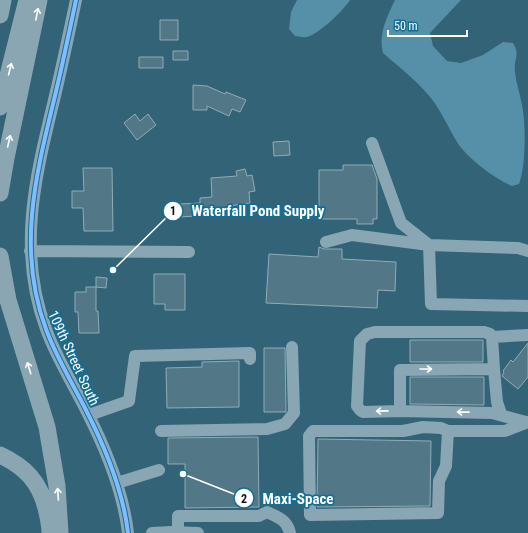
<svg xmlns="http://www.w3.org/2000/svg" width="528" height="533" font-family="'Roboto Condensed',sans-serif">
<style>
.water{fill:#558fa8}
.building{fill:#527888;stroke:#90acb8}
.lines{fill:none;stroke-linecap:round;stroke-linejoin:round}
.minor{stroke:#88a6b3;stroke-width:12}
.highway{stroke:#8aa6b2;stroke-width:17}
.cycleway-casing{stroke:#166e94;stroke-width:6}
.cycleway{stroke:#80bcff;stroke-width:4}
.oneway{stroke:#fff}
.labels{text-anchor:middle;dominant-baseline:central;stroke-width:3.5;stroke-linejoin:round;paint-order:stroke}
.street-label{font-size:14px;fill:#fff;stroke:#166e94}
.leader{fill:none;stroke:#fff;stroke-width:1.5}
.callout-dot{fill:#fff;stroke:#166e94;stroke-width:1.5}
.mark-label{font-size:12px;text-anchor:middle;font-weight:bold;fill:#111}
.callout-label{font-size:15px;text-anchor:middle;font-weight:bold;fill:#fff;stroke:#166e94;stroke-width:3.5;stroke-linejoin:round;paint-order:stroke}
</style>
<rect width="100%" height="100%" fill="#336377"/>
<path class="water" d="M297,0H350C344,10 319,34 307,37C304,38 298,36 295,36L289,29L291,12Z
M395,0H461L430,33L433,46L447,61L461,63L483,55L503,42L513,43C521,56 513,59 515,72C516,83 520,94 522,105C526,125 526,165 519,184L512,186C495,179 467,158 457,142C449,129 443,115 434,102C420,83 400,68 383,53C378,34 387,17 395,0Z"/>
<path class="building" d="M160,20H178V40H160Z
M173,51H188V60H173Z
M139,57H163V68H139Z
M193,85L207,86L225,94L226,92L246,100L240,112L232,109L229,116L207,106V110H193Z
M135,114L140,121L148,114L156,125L137,140L124,123Z
M289,141L290,155L274,156L273,142Z
M343,165H372L377,179V219H373V224H357V219H319V170H343Z
M83,168H112L113,231H84L83,208H72V191H84Z
M245,169L247,176L252,175L255,191L249,192L250,203L229,206V214L179,217V204L200,203V198L212,197L211,178L237,176L236,171Z
M319,247L324,249H342V259L396,262L395,291L378,290L377,308L266,303L269,254L318,257Z
M154,274H185V310H165V304H154Z
M96,277L107,278L106,288L96,287Z
M86,287H96V311H98L99,333H79L78,312H75V292H86Z
M410,340H483V362H410Z
M528,343V377L518,389L502,376L504,372L503,371L511,360L513,362Z
M264,348H285L286,412H264Z
M239,361V407L167,408L166,368L202,367V362Z
M410,377H484V405L410,404Z
M258,437L259,507L185,508V464H168V438Z
M318,439L431,441L430,506L317,507Z"/>
<g class="lines">
<path class="minor" d="M76,0C69,33 62,67 54,100C35,178 17,251 46,329C56,357 73,384 86,410C106,449 123,490 128,533
M372,143L401,223L429,245L518,248L528,251
M326,242L352,235L429,245L431,304L528,306
M30,251L189,252
M492,337L528,335
M400,411L363,412L360,410L357,406L360,341L367,334L375,332H484L490,334L492,337L494,369
M501,414L497,402L494,369L400,370V411L492,413L526,422
M89,415L129,401L135,356L250,353V359
M423,427L441,428L448,431L446,466L439,481L438,513L310,515L309,436L313,431H403Z
M161,431L267,429L285,424L294,413L292,347
M448,431H505L528,422
M117,483L159,470
M178,532V516H259L267,512C278,517 287,520 290,533
M152,533L172,532L198,533"/>
<path class="highway" d="M0,15L3,0
M0,107L27,0
M0,193L6,158L39,0
M0,256L8,300L47,427L57,486L60,533
M0,455C25,467 39,481 46,508C48,516 50,525 50,533"/>
<g class="cycleway-casing">
<path id="cycleway" d="M76,0C69,33 62,67 54,100C35,178 17,251 46,329C56,357 73,384 86,410C106,449 123,490 128,533"/>
</g>
<use href="#cycleway" class="cycleway"/>
</g>
<defs><path id="oneway-shaft" d="M-6 0H5M1.5-3L5.5 0L1.5 3" fill="none" stroke-width="1.6" stroke-linecap="round" stroke-linejoin="round"/></defs>
<g class="oneway">
<use href="#oneway-shaft" transform="translate(37 14) rotate(-79)"/>
<use href="#oneway-shaft" transform="translate(10 69) rotate(-76)"/>
<use href="#oneway-shaft" transform="translate(9 141) rotate(-77)"/>
<use href="#oneway-shaft" transform="translate(29 368) rotate(-108)"/>
<use href="#oneway-shaft" transform="translate(426 369)"/>
<use href="#oneway-shaft" transform="translate(382 411) rotate(179)"/>
<use href="#oneway-shaft" transform="translate(463 412) rotate(-179)"/>
<use href="#oneway-shaft" transform="translate(58 494) rotate(-94)"/>
</g>
<g class="labels">
<g class="street-label">
<text transform="translate(74 358) rotate(65)">109th Street South</text>
</g>
</g>
<path class="leader" d="M113 270L173 211M183 474L244 498"/>
<g class="callout-dot">
<circle cx="113" cy="270" r="4"/>
<circle cx="183" cy="474" r="4"/>
<circle cx="173" cy="211" r="10"/>
<circle cx="244" cy="498" r="10"/>
</g>
<g class="mark-label">
<text x="173" y="215">1</text>
<text x="244" y="503">2</text>
</g>
<g class="callout-label">
<text x="258" y="216">Waterfall Pond Supply</text>
<text x="298" y="504">Maxi-Space</text>
</g>
<path d="M388 30v6h79v-6" fill="none" stroke="#ffffff" stroke-width="2"/>
<text x="394" y="30" font-size="12" fill="#ffffff" stroke="#166e94" stroke-width="3" paint-order="stroke">50 m</text>
</svg>
